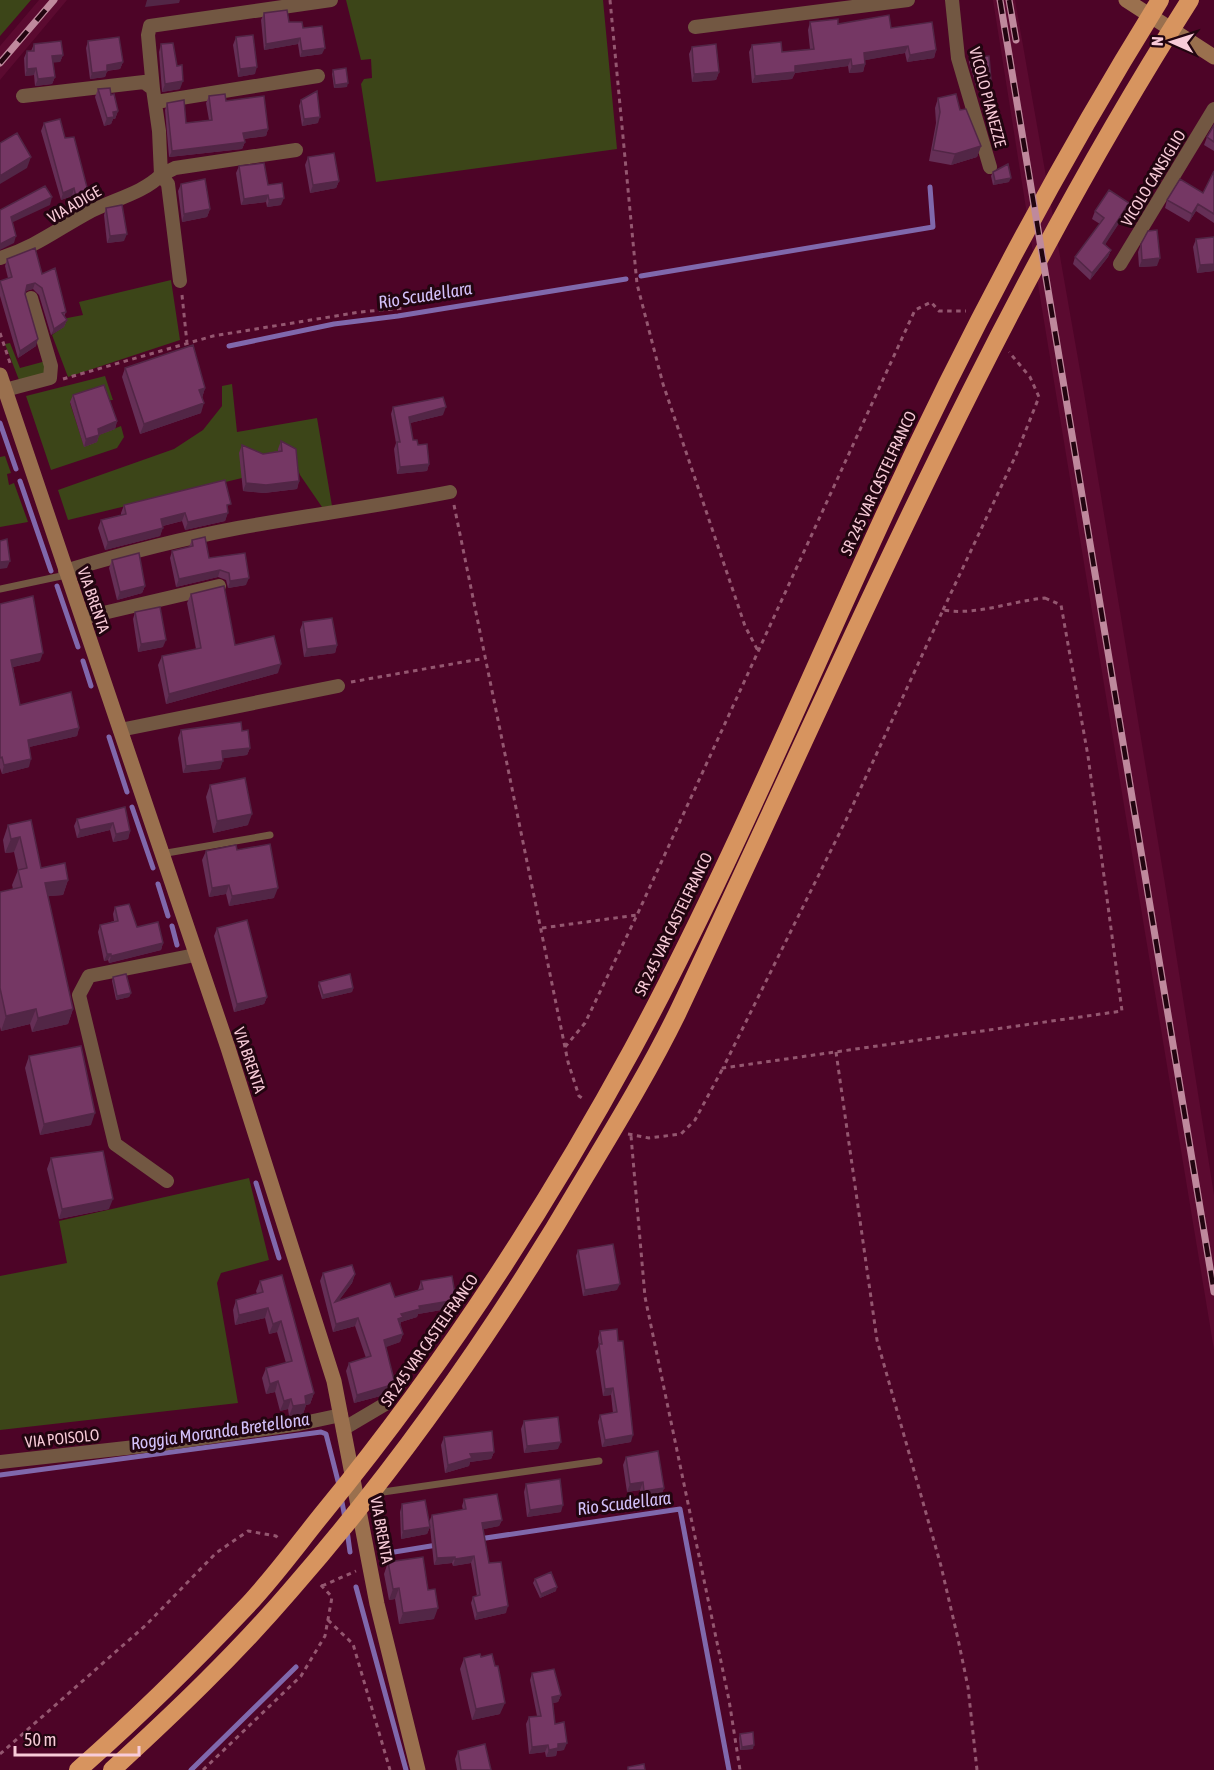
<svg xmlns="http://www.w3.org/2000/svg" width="1214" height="1770" font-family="'Asap Condensed',sans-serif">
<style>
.built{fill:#5b0a30}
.green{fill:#3c4518}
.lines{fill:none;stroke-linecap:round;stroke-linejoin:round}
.stream{stroke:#8068ac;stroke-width:5}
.path{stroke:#945770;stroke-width:3;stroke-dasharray:4.5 4.5;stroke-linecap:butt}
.lane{stroke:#725742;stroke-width:7}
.street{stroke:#725742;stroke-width:14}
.secondary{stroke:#9a704e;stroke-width:15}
.highway{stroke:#d7945f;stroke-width:18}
.rail-casing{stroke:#bf899d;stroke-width:7}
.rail{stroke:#220510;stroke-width:4.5;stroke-dasharray:14;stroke-linecap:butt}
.wall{fill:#652f56}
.shaded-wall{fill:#522646}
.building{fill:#753764;stroke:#522646;stroke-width:1.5}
.labels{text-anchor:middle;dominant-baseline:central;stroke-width:6;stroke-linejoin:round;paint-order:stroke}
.street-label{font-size:16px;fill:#f8cbd8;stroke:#220510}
.water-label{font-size:18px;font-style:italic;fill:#d3c1fa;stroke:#220510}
</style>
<rect width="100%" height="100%" fill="#4d0427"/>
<path class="built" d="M39,0H67L0,80V46Z
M993,0H1015L1084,393L1165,884L1214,1195V1350L1041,303Z"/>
<path class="green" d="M0,0H31L0,36Z
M346,0H603L617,149L376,182L361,84L364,79L372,78L371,59L361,60Z
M171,280L180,340L68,377L52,335L64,326L62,319L83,315L79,302Z
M10,343L20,368L46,361L44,374L19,380L5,344Z
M105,376L113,400L70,403L84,446L96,436L121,426L124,437L117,448L51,470L26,396Z
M232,384L237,432L317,418L332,506L322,507L300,475L293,457L279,458L242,478L68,520L58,490L174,449L203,430L222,406V386Z
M5,456L11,473L7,474L9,485L14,483L28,522L0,527V457Z
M249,1178L269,1260L221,1273L217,1283L238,1403L0,1430V1276L67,1263L59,1221Z"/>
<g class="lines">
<path class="stream" d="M641,276L933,227L930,187
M229,346L334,324L398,316L626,279
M0,423L16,469
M20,481L51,571
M57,586L78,647
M83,661L91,686
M109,737L127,792
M132,807L153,868
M158,884L168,916
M172,926L177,945
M256,1183L279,1258
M0,1475L321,1432L326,1434L339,1485
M341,1497L345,1518
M347,1530L350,1552
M479,1539L680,1509L729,1770
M382,1554L437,1545
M356,1587L406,1770
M191,1770L296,1667"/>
<path class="path" d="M610,0L637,284L663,384L745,626L758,651
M182,295L187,343
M0,333L10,363
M63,379L213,336L360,312L404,308
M454,505L568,1062L579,1096L585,1100
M1045,598L1061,605L1088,756L1122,1011L723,1068L846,820L943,610C977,616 1011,601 1045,598Z
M943,610L1016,455L1039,397L1030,377L1009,352
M351,682L486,658
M542,928L637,915
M565,1047L585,1023L637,915L915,310L931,302L939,311H966
M836,1052L877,1340L941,1566L958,1639L968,1687L977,1770
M628,1134L649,1138L681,1134L695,1120L723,1068
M631,1136L645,1297L729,1700L740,1770
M322,1586L356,1571
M328,1620L353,1644L390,1770
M0,1754L146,1625L216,1553L248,1531L276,1536L280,1541
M203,1770L301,1676L325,1636L332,1597L319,1583"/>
<path class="lane" d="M0,589L66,575
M161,854L270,835
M376,1493L599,1461"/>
<path class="street" d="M952,0L958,58L990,167
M695,27L908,0
M153,89L148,35L150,26L331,0
M156,102L318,76
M0,258C36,247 59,228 91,211C115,199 143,193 161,175L159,131L153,89L144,82L23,96
M1120,264L1214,109
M180,281L168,184L161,175L175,168L296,150
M5,390L50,378L51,366L31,298
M65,571C122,554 180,539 238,528C309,515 379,506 450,492
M82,618L219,586
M120,730L338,686
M167,1181L115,1144L79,995L89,976L195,955
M343,1429L387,1403
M0,1462L162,1444L299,1424L341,1415"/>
<path class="secondary" d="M1126,0L1214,57
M0,375L228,1048L334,1381L377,1604L418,1770"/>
<path class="highway" d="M78,1770C136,1719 191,1665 244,1609C273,1579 298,1544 324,1512C442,1368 543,1213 632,1050C725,878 801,696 883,518C965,340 1057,166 1160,0
M112,1770C174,1713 235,1655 290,1591C401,1464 498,1325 583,1180C616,1125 649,1071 677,1014C839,672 986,320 1190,0"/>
<g class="rail-casing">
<path id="rail" d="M1000,0L1214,1292
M1009,0L1016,40
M0,63L54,0"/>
</g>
<use href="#rail" class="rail"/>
</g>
<path class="wall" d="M264,13L289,22L322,54L300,57L298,44L264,50L261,20Z
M810,22L891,28L936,50L934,58L907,62L905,53L865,60V64L863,72L849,73L848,66L795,73L792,79L752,83L749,52L752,45L782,52L810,49L808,30Z
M236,37L255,74L238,77L233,45Z
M88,41L123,62L120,69L107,71L105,77L90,79L86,48Z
M34,44L63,55L60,62H53L55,77L52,84L35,86L34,75L25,76L24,58L27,51H31Z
M161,44L180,89L162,92L159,52Z
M692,47L719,72L716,80L692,82L689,54Z
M970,58L991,80L990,84L976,86L969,62Z
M333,70L347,87L334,88L332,74Z
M98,89L111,95L118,111L115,119H113L111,124L104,126L95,97Z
M209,96L226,101L268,129L266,136L244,139L245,142L242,149L169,157L165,110L167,103L186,123L209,120L206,103Z
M938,98L960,110L981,146L977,157L951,165L929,161L936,123L935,108Z
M301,100L318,123L302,126L299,106Z
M44,123L65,138L86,202L73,205L72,196L61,200L41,131Z
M1214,125V151L1204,145L1207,137Z
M308,157L339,181L336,188L310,193L305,165Z
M239,166L268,185L281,205L267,207L266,202L241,205L236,173Z
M1214,171V223L1196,211L1189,222L1165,208L1167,200L1203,193Z
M993,172L1009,182L993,185L991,176Z
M181,184L210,209L207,217L182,222L178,191Z
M106,208L124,241L107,243L104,215Z
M1095,211H1127L1105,244L1111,250L1108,257L1090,280L1073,264L1075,257L1100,224L1092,219Z
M1196,239L1214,271L1197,273L1193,247Z
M1141,244L1157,266L1139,267L1138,252Z
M7,259L42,274L66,312L64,317L67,320L64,327L51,335L39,295L33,289L26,291L25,294L36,346L18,358L0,296V281L8,278L5,266Z
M125,368L205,388L202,398L201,413L140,434L122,377Z
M73,395L117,421L115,429L99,435L97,442L84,447L70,402Z
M393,407L443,415L410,423L413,440L418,445L429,464L427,471L397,474L394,449L396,443L391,414Z
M281,441L299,481L297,489L264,493L243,491L239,453L242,445L263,454L278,451V449Z
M124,505L228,511L225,521L185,530L182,521L163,526L160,536L105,550L98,528L101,520L121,515V513Z
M192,540L209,558L246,585L228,588L226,580L218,577L176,587L170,558L172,551L189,547Z
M112,560L145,586L142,593L117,600L109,568Z
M191,594L235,645L278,673L166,704L158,665L162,656L196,649L187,603Z
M0,604L40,661L13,667L20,705L79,728L77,736L29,747V767L2,774L0,768Z
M135,612L163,647L138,652L133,619Z
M303,622L337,645L335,653L304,657L300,630Z
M181,730L242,731L250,748L247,755L223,758L220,769L183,773L178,738Z
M210,785L248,825L213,833L206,797Z
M125,807L130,831L128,839L113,842L110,830L77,838L74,826L77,819Z
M31,820L41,868L68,880L63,895L48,896L73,1009L68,1024L32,1032L30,1024L1,1031L0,1027V892L13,889L12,885L18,870L14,852L5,853L3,840L8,825Z
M237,850L274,898L229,906L226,894L209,897L202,860L206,851Z
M115,907L137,927L163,943L161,950L109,963L108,960L104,961L98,932L100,925L114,921L113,914Z
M217,928L267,997L264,1004L234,1012L214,936Z
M113,977L131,993L129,997L116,1000L112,981Z
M319,982L353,988L352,992L322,999L318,986Z
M29,1056L91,1125L40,1135L25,1068Z
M51,1158L109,1209L59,1219L47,1169Z
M578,1250L617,1290L583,1296L576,1256Z
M323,1273L355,1274L352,1283L339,1300L395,1297L418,1290L421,1281L456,1300L453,1308L418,1314L417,1317L401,1322L400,1325L403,1334L400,1342L385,1347L392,1393L354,1403L346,1371L349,1363L366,1358L355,1326L333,1332L320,1281Z
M282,1275L314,1393L310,1404L306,1405L303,1414L289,1416L288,1409L280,1411L275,1392L266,1394L262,1378L266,1368L286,1363L277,1332L269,1334L265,1318L235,1325L233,1310L236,1300L257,1294L256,1291L260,1281Z
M600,1331L631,1442L602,1447L598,1422L600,1415L613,1413L611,1395L603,1396L596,1351L599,1345L598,1338Z
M524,1421L558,1449L524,1453L521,1429Z
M444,1437L494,1452L491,1459L470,1462L469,1466L445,1473L441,1445Z
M626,1457L664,1488L661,1496L642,1499L640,1490L627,1492L623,1465Z
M526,1484L561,1512L527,1517L524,1492Z
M464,1499L502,1520L499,1526L483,1529L489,1563L506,1613L475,1620L471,1603L473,1597L477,1596L471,1563L453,1566L452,1563L434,1565L430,1527L427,1534L401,1539L400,1512L402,1504L429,1522L432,1515L463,1510L462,1506Z
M388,1562L428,1590L434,1619L399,1624L395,1599L389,1600L384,1574Z
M535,1579L556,1591L540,1598L533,1583Z
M464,1658L500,1714L472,1720L460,1669Z
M532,1673L561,1695L558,1702L553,1703L555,1724L564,1750L557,1751L556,1756L546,1757L545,1752L529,1754L526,1724L529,1717L537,1716L530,1680Z
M740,1734L753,1749L740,1750L739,1738Z
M458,1751L491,1770H457L455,1759Z"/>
<path class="shaded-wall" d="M147,0H180L179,3L145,7Z
M300,38L298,44L264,50L266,44Z
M908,46L905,53L861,61L864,53Z
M325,48L322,54L300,57L302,51Z
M936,50L934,58L907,62L910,55Z
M63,55L60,62L50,63L52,56Z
M851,59L848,66L795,73L792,79L752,83L755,76L795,66Z
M123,62L120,69L104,71L107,65Z
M865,64L863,72L849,73L852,66Z
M257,67L255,74L238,77L240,69Z
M36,68L34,75L25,76L27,69Z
M107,71L105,77L90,79L92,73Z
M719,72L716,80L692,82L694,74Z
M55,77L52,84L35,86L38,79Z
M991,80L990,84L976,86L977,82Z
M183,81L180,89L162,92L165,84Z
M348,83L347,87L334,88L335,85Z
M118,111L115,119H113L111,124L104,126L107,118L113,112Z
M320,117L318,123L302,126L304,119Z
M268,129L266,136L241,139L243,133Z
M245,142L242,149L169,157L172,151Z
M981,146L977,157L951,165L955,154Z
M31,157L27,168L0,184V176Z
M1011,178L1009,182L993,185L995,181Z
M339,181L336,188L310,193L313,185Z
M74,188L72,196L61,200L63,193Z
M89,195L86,202L73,205L76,197Z
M268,195L266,202L241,205L244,199Z
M52,197L50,205L9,224L11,217Z
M284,198L281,205L267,207L269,200Z
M1129,203L1127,211L1101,251L1103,243Z
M1198,204L1196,211L1189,222L1192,214Z
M210,209L207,217L182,222L184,214Z
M127,234L124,241L107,243L110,236Z
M16,236L14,243L0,250V244Z
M1111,250L1108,257L1090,280L1092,273Z
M1160,258L1157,266L1139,267L1142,260Z
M1214,264V271L1197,273L1200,265Z
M35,283L33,289L25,291L27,285Z
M67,320L64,327L51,335L54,329Z
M38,339L36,346L18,358L20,351Z
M205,388L202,398L199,390Z
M204,403L201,413L140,434L144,424Z
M446,407L443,415L406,424L409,417Z
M117,421L115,429L99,435L97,442L84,447L86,439L98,429Z
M429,464L427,471L397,474L400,467Z
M299,481L297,489L264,493L243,491L246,483Z
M185,513L182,521L158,527L161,519Z
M228,513L225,521L185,530L188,522Z
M163,528L160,536L105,550L108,542Z
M10,561L7,568L0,569V562Z
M220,570L218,577L176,587L179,579Z
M249,578L246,585L228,588L230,581Z
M145,586L142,593L117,600L120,592Z
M166,640L163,647L138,652L141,644Z
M337,645L335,653L304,657L307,649Z
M43,653L40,661L8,668L11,660Z
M281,664L278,673L166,704L169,694Z
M79,728L77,736L25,748L28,740Z
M250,748L247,755L219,759L222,751Z
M31,759L29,767L2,774L4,765Z
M223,761L220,769L183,773L186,766Z
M252,814L248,825L213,833L217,821Z
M113,823L110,830L77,838L80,830Z
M130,831L128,839L113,842L116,834Z
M20,837L14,852L5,853L11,839Z
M68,880L63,895L39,897L45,883Z
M229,885L226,894L209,897L212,888Z
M278,888L274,898L229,906L232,896Z
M163,943L161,950L109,963L111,956Z
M107,954H111L108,960L104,961Z
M353,988L352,992L322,999L323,995Z
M131,993L129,997L116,1000L117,996Z
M267,997L264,1004L234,1012L237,1004Z
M36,1009L30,1024L1,1031L6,1016Z
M73,1009L68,1024L32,1032L38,1018Z
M95,1113L91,1125L40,1135L44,1124Z
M113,1199L109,1209L59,1219L62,1209Z
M355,1274L352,1283L332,1310L335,1302Z
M620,1284L617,1290L583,1296L585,1290Z
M456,1300L453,1308L418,1314L417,1317L401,1322L400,1325L398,1319L401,1314L419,1306Z
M268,1308L265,1318L235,1325L239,1315Z
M358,1318L355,1326L333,1332L336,1324Z
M281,1321L277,1332L269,1334L273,1324Z
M403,1334L400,1342L381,1349L384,1340Z
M278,1381L275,1392L266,1394L270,1384Z
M395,1384L392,1393L354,1403L357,1395Z
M613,1388L611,1395L603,1396L605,1389Z
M314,1393L310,1404L306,1405L303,1414L289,1416L293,1406L305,1396Z
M291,1399L288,1409L280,1411L284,1401Z
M633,1435L631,1442L602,1447L605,1440Z
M561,1442L558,1449L524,1453L527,1446Z
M494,1452L491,1459L470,1462L469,1466L445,1473L448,1465L470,1454Z
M643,1482L640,1490L627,1492L630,1484Z
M664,1488L661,1496L642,1499L644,1491Z
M563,1505L561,1512L527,1517L530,1510Z
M502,1520L499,1526L480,1530L482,1523Z
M430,1527L427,1534L401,1539L403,1531Z
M474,1556L471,1563L453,1566L455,1559Z
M455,1557L452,1563L434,1565L437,1558Z
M557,1587L556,1591L540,1598L541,1594Z
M399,1588L395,1599L389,1600L393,1589Z
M508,1606L506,1613L475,1620L477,1613Z
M438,1608L434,1619L399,1624L403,1613Z
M561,1695L558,1702L549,1704L552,1697Z
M505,1703L500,1714L472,1720L476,1709Z
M567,1743L564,1750L557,1751L556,1756L546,1757L549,1750L558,1744Z
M548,1745L545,1752L529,1754L532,1747Z
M754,1745L753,1749L740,1750L742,1747Z"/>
<path class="building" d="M287,10L289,22H302L303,28L322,26L325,48L302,51L300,38L266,44L264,13Z
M889,15L891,28L932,22L936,50L910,55L908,46L864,53L865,64L852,66L851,59L795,66V72L755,76L752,45L781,42L782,52L814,49L810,22L838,19V24Z
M253,35L257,67L240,69L236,37Z
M119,37L123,62L107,65V71L92,73L88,41Z
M61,41L63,55L52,56L55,77L38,79L36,68L27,69V51H34V44Z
M173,43L177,66L182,65L183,81L165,84L161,44Z
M716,44L719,72L694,74L692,47Z
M989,56L991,80L977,82L970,58Z
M346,68L348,83L335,85L333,70Z
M110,88L111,95L114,94L118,111L113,112L114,117L107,118L98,89Z
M317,91L320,117L304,119L301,100Z
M225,94L226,101L264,96L268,129L243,133L245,142L172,151L167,103L184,100L186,123L212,120L209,96Z
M956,94L960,110L966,109L981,146L955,154L933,150L940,112L938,98Z
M60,119L65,138L74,137L89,195L76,197L74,188L63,193L44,123Z
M1214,125V142L1207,137Z
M17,133L31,157L0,176V143Z
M334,153L339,181L313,185L308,157Z
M264,163L268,185L282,183L284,198L269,200L268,195L244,199L239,166Z
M1008,164L1011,178L995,181L993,172Z
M1214,171V214L1198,204L1192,214L1167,200L1180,179L1203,193Z
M205,179L210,209L184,214L181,184Z
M45,186L52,197L11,217L16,236L0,244V210Z
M1109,190L1129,203L1103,243L1111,250L1092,273L1075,257L1104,218L1095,211Z
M122,205L127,234L110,236L106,208Z
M1157,230L1160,258L1142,260L1141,244L1148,231Z
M1214,237V264L1200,265L1196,239Z
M35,248L42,274L55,268L66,312L62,313L67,320L54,329L42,288L35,283L27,285L25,294L38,339L20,351L0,281L12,277L7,259Z
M193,345L205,388L199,390L204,403L144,424L125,368Z
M104,385L117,421L98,429L99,435L86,439L73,395Z
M443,397L446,407L409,417L413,440H417L418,445L427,444L429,464L400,467L397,442H400L393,407Z
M281,441L296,449L299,481L266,485L246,483L242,445L263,454L282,451Z
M225,480L231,504L227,505L228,513L188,522L185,513L161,519L163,528L108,542L101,520L126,514L124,505Z
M205,537L209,558L245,553L249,578L230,581L229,573L220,570L179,579L172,551L193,546L192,540Z
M7,539L10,561L0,562V541Z
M139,553L145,586L120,592L112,560Z
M224,586L235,645L274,636L281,664L169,694L162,656L201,648L191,594Z
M33,596L43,653L11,660L20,705L71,692L79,728L28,740L31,759L4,765L2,757L0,758V604Z
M160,607L166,640L141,644L135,612Z
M332,618L337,645L307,649L303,622Z
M241,722L242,731L248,730L250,748L222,751L223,761L186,766L181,730Z
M245,778L252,814L217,821L210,785Z
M125,807L130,831L116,834L113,823L80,830L77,819Z
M31,820L41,868L65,863L68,880L45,883L73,1009L38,1018L36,1009L6,1016L0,988V892L22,887L18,870L27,868L20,837L11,839L8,825Z
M270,844L278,888L232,896L229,885L212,888L206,851L236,845L237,850Z
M129,904L137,927L158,922L163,943L111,956V954H107L100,925L118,921L115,907Z
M247,920L267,997L237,1004L217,928Z
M126,974L131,993L117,996L113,977Z
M350,974L353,988L323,995L319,982Z
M81,1046L95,1113L44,1124L29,1056Z
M103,1151L113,1199L62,1209L51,1158Z
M613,1244L620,1284L585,1290L578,1250Z
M352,1265L355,1274L335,1302L390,1283L395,1297L423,1289L421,1281L452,1276L456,1300L419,1306L420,1309L401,1314L403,1317L398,1319L403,1334L384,1340L395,1384L357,1395L349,1363L371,1356L358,1318L336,1324L323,1273Z
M282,1275L314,1393L305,1396L306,1404L293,1406L291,1399L284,1401L278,1381L270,1384L266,1368L292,1361L281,1321L273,1324L268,1308L239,1315L236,1300L263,1292L260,1281Z
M617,1329L618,1341H623L633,1435L605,1440L600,1415L617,1412L613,1388L605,1389L599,1344H602L600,1331Z
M558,1417L561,1442L527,1446L524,1421Z
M492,1431L494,1452L470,1454L472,1458L448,1465L444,1437Z
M658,1451L664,1488L644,1491L643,1482L630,1484L626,1457Z
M560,1479L563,1505L530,1510L526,1484Z
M497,1494L502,1520L482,1523L489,1563L501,1562L508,1606L477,1613L473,1597L480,1595L474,1556L455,1559V1557L437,1558L432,1515L466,1509L464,1499Z
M425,1500L430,1527L403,1531L402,1504Z
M423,1557L428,1590L435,1589L438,1608L403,1613L399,1588L393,1589L388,1562Z
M551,1572L557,1587L541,1594L535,1579Z
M480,1654L481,1657L492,1654L495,1666H498L505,1703L476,1709L464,1658Z
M554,1669L561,1695L552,1697L555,1724L564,1722L567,1743L558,1744V1748L549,1750L548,1745L532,1747L529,1717L541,1716L532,1673Z
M753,1732L754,1745L742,1747L740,1734Z
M485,1744L491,1770H461L458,1751Z
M644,1764L645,1770H628V1767Z"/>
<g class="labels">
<g class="street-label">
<text transform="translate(988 97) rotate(75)">VICOLO PIANEZZE</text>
<text transform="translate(1153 178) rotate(-59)">VICOLO CANSIGLIO</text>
<text transform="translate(74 204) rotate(-30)">VIA ADIGE</text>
<text transform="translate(878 483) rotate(-65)">SR 245 VAR CASTELFRANCO</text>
<text transform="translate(94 600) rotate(71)">VIA BRENTA</text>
<text transform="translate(673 924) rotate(-64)">SR 245 VAR CASTELFRANCO</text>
<text transform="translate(250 1060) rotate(71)">VIA BRENTA</text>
<text transform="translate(429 1340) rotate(-55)">SR 245 VAR CASTELFRANCO</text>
<text transform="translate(62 1438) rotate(-6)">VIA POISOLO</text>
<text transform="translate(382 1530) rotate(80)">VIA BRENTA</text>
</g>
<g class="water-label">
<text transform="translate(425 295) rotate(-9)">Rio Scudellara</text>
<text transform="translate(220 1431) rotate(-8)">Roggia Moranda Bretellona</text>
<text transform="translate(624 1503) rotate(-7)">Rio Scudellara</text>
</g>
</g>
<g transform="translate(1172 42) rotate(273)" stroke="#220510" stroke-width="4.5" paint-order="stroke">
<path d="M0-4.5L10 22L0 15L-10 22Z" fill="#f8cbd8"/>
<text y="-9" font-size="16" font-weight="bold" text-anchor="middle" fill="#f8cbd8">N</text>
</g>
<path d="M15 1746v9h124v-9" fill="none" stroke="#f8cbd8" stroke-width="3"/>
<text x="24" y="1746" font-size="18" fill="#f8cbd8" stroke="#220510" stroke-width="4.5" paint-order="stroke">50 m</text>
</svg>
